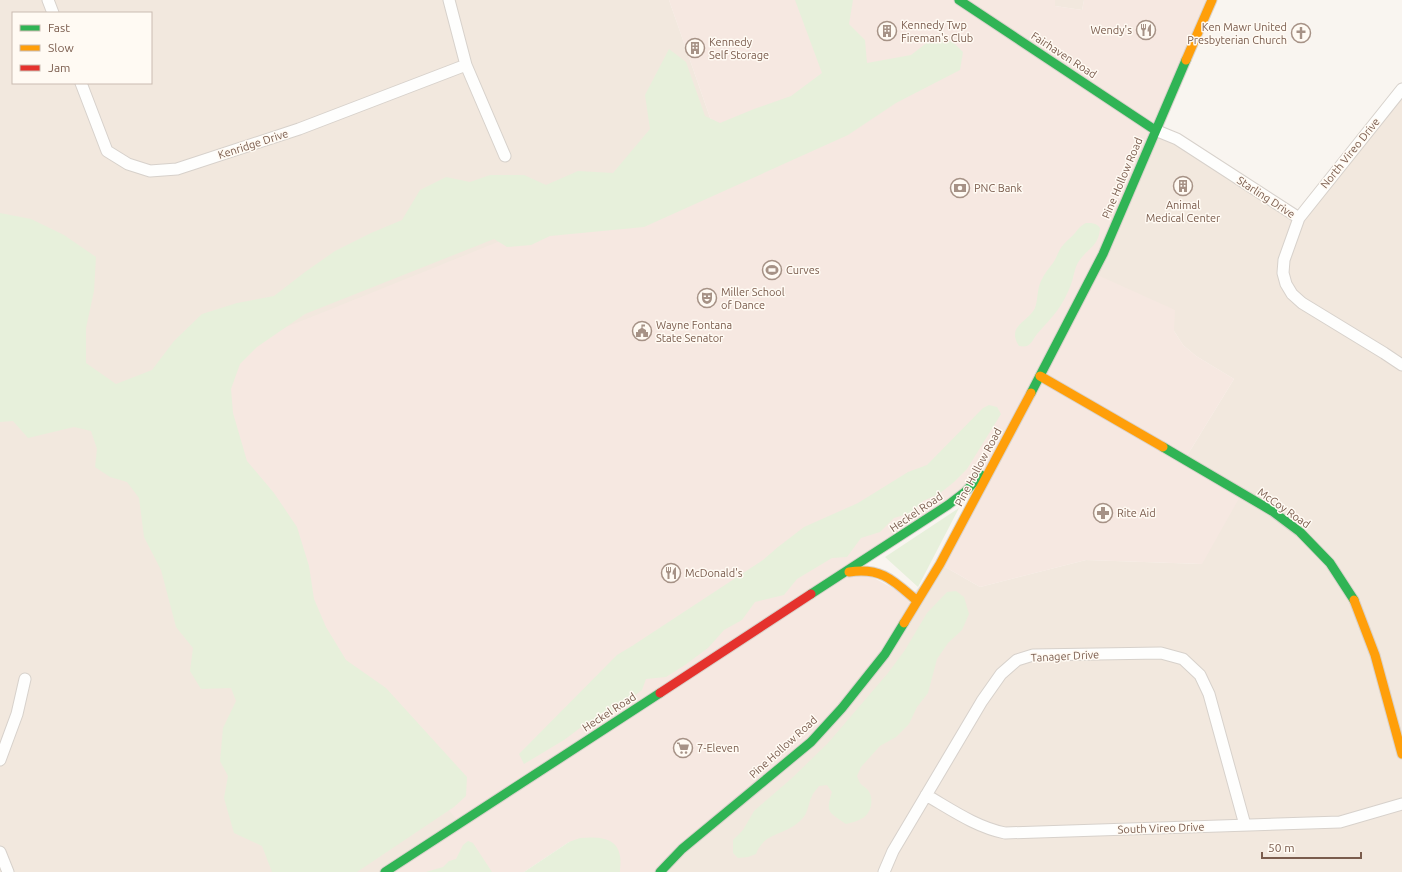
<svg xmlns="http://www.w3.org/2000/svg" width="1402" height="872" font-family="Ubuntu,sans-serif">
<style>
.residential{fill:#f2e8de;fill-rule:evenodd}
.commercial{fill:#f6e8e1}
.green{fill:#e7f0db}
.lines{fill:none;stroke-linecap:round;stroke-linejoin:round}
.street-casing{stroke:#d7d1cb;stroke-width:13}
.fast-casing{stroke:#d9d2cb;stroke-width:11}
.slow-casing{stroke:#d9d2cb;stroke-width:11}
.jam-casing{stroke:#d9d2cb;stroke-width:11}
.street{stroke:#fefefd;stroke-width:11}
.fast{stroke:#30b455;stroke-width:9}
.slow{stroke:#ff9f0a;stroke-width:9}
.jam{stroke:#e5322d;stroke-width:9}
.labels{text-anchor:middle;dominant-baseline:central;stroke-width:3;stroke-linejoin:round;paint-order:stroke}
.poi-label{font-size:11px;fill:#7a5c4d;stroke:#fffaf3;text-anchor:start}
.street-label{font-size:11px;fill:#7a5c4d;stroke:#fffaf3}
</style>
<rect width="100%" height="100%" fill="#f9f5f0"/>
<path class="residential" d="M0,0H669L722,152L460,823L385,872H0ZM13,13H151V83H13Z
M1055,0H1084L1082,10L1055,6Z
M1402,89V872H660L940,564L980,587L1086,560L1202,564L1185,459L1234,379L1196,356L1183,345L1174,331L1093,273L1155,130L1298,218Z"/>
<path class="commercial" d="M669,0H1055V6L1082,10L1084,0H1212L1093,273L1175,310L1174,331L1183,345L1196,356L1234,379L1185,459L1242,493L1202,564L1086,560L980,587L940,564L993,465L859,570L917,601L842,708L660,872H598L569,842L524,872H385L460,823L320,662L199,362L722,152Z"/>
<path class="green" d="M795,0H853L849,24L865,40L867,63L911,55L933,38L952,41L963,52L960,70L896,103L848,135L644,227L550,236L531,245L507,247L494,239L305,314L257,347L240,364L231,389L233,413L247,461L274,493L297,527L309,566L314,599L326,627L346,660L386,688L467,777L466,796L454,807L357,872H272L262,846L234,833L224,798L228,776L220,761L223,728L236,701L231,688L201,689L190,671L193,648L176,627L161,570L144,537L139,498L127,482L110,477L95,467L97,449L91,431L74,427L28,438L13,421L0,422V213L31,219L64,235L96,257L94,291L86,328V363L116,384L152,370L174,341L202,314L237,303L274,296L305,272L335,251L371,233L402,220L420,190L446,177L470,182L490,175H524L546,185L578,171L613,173L650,129L645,95L669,49L686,62L705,116L720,123L754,109L791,96L822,73Z
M1086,223C1093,223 1096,223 1100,228C1099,246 1088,248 1079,261C1074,268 1074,278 1070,287C1061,309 1053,316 1037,334C1031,342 1031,348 1019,346C1006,326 1028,322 1035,308C1038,300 1037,289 1041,281C1044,274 1049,268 1053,263C1057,257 1059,249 1064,244C1067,240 1072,237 1075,233C1079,228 1080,226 1086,223Z
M989,405L997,407L1001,414L967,469L954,482L939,494L923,501L911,513L894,518L880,532L861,538L847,557L832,558L797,579L784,595L755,602L742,620L724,630L708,648L685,665L666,677L646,679L642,690L622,705L596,723L584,725L564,740L524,764L519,754L617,655L632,646L763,560L778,547L804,527L858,503L908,472L927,465L983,408Z
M959,508L918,587L885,557Z
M956,591L964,597L969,614L962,630L948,643L937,659L928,693L917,707L909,724L896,737L880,746L861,767L857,776C861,787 861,783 868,790C874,798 872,812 863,818C858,821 851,823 846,824C829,812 825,813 832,792L827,785L819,786C817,789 813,793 812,796C807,806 809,813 800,821C784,836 764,832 756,854L748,857L738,858L733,853V840L743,830L754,811L792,778L828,743L888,673L905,650L927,613L947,592Z
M580,838C596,837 617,836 620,856C621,861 620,867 620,872H524L569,842Z
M468,841L473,843L492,872H426L443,867L449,861L456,859L463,845Z"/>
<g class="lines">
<g class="street-casing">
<path id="street" d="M48,0L53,13
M449,0L466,65L505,156
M81,83L107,151L128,164L150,171L177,169L299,129L466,65
M1402,89L1299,218L1284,260L1283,273L1286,284L1292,294L1302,303L1384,353L1402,365
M1155,130L1177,139L1299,218
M0,760L17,714L25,679
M926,795C952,810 976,827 1005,833L1340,822L1402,804
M0,852L8,872
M884,872L893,851L982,701L1001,674L1017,660L1033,655L1161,653L1183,659L1200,675L1209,694L1245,825"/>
</g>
<g class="fast-casing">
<path id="fast" d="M959,0L1155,130
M1031,393L1103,254L1186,60
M1163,447L1272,511L1300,532L1330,563L1354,600
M811,594L948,505L965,492L981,475
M385,872L660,693
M660,872L682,849L811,742L842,708L885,654L904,623"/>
</g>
<g class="slow-casing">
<path id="slow" d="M1186,60L1212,0
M1040,376L1163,447
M849,572C882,567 894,581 917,601
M1354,600L1375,655L1402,754
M904,623L940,564L1031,393"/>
</g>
<g class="jam-casing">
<path id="jam" d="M660,693L811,594"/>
</g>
<use href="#street" class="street"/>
<use href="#fast" class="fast"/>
<use href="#slow" class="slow"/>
<use href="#jam" class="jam"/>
</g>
<defs>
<g id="restaurant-ring" transform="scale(1)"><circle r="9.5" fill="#fffaf3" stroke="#a69286" stroke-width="1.5"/><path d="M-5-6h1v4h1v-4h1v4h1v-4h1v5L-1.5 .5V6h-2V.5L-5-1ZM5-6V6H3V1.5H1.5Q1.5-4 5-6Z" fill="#a69286"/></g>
<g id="building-ring" transform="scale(1)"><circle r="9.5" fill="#fffaf3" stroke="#a69286" stroke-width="1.5"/><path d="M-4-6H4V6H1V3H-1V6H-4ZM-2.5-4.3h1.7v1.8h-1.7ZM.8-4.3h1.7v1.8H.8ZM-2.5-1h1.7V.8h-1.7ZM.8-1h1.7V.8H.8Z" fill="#a69286"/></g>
<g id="church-ring" transform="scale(1)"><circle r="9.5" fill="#fffaf3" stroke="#a69286" stroke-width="1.5"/><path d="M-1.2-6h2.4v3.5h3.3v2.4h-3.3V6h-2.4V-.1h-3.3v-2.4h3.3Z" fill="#a69286"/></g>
<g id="bank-ring" transform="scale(1)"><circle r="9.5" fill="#fffaf3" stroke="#a69286" stroke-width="1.5"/><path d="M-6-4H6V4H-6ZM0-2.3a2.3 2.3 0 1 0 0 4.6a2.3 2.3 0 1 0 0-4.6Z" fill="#a69286"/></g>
<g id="stadium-ring" transform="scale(1)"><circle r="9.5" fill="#fffaf3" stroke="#a69286" stroke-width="1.5"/><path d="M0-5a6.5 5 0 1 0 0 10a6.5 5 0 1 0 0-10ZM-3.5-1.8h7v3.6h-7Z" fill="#a69286"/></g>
<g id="theatre-ring" transform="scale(1)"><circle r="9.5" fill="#fffaf3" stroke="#a69286" stroke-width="1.5"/><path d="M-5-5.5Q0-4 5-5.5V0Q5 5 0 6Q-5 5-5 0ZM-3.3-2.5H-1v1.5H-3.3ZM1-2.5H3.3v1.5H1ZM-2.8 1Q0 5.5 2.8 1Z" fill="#a69286"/></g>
<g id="civic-ring" transform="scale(1)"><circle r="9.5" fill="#fffaf3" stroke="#a69286" stroke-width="1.5"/><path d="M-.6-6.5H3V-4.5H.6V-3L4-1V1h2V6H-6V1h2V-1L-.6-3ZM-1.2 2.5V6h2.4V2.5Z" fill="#a69286"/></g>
<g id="pharmacy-ring" transform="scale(1)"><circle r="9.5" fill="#fffaf3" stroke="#a69286" stroke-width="1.5"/><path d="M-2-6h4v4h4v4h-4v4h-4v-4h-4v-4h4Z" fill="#a69286"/></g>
<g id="supermarket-ring" transform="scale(1)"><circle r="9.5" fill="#fffaf3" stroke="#a69286" stroke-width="1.5"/><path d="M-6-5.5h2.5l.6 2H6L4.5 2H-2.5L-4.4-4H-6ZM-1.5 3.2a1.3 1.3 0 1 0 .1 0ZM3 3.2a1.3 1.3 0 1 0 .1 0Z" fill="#a69286"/></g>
</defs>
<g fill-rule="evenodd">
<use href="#restaurant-ring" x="1146" y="30"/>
<use href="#building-ring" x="887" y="31"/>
<use href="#church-ring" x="1301" y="33"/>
<use href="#building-ring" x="695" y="48"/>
<use href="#building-ring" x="1183" y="186"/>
<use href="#bank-ring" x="960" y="188"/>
<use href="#stadium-ring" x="772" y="270"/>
<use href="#theatre-ring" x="707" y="298"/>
<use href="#civic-ring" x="642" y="331"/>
<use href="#pharmacy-ring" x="1103" y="513"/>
<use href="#restaurant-ring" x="671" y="573"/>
<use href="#supermarket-ring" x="683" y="748"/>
</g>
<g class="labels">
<g class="poi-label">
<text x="901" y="25">Kennedy Twp<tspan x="901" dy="13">Fireman's Club</tspan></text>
<text x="1287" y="27" text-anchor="end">Ken Mawr United<tspan x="1287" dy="13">Presbyterian Church</tspan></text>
<text x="1132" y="30" text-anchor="end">Wendy's</text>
<text x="709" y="42">Kennedy<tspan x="709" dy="13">Self Storage</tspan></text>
<text x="974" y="188">PNC Bank</text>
<text x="1183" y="205" text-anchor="middle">Animal<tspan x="1183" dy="13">Medical Center</tspan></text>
<text x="786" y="270">Curves</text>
<text x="721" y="292">Miller School<tspan x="721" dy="13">of Dance</tspan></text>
<text x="656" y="325">Wayne Fontana<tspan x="656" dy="13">State Senator</tspan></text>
<text x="1117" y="513">Rite Aid</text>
<text x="685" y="573">McDonald's</text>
<text x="697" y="748">7-Eleven</text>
</g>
<g class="street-label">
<text transform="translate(1064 55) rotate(33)">Fairhaven Road</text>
<text transform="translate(253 144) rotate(-18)">Kenridge Drive</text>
<text transform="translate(1350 153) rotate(-51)">North Vireo Drive</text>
<text transform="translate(1122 178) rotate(-67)">Pine Hollow Road</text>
<text transform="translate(1266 197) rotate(33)">Starling Drive</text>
<text transform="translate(978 467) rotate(-62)">Pine Hollow Road</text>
<text transform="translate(1284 508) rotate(35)">McCoy Road</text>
<text transform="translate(916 512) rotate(-34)">Heckel Road</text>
<text transform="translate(1065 656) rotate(-3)">Tanager Drive</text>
<text transform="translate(609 712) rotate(-33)">Heckel Road</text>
<text transform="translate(783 747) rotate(-42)">Pine Hollow Road</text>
<text transform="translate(1161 828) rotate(-2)">South Vireo Drive</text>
</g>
</g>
<rect x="12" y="12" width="140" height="72" fill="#fffaf3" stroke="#cabbb1"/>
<rect x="20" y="25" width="20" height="6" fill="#30b455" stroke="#cabbb1"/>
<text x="48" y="32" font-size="12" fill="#7a5c4d">Fast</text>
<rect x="20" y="45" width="20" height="6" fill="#ff9f0a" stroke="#cabbb1"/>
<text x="48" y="52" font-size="12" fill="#7a5c4d">Slow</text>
<rect x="20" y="65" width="20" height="6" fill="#e5322d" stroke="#cabbb1"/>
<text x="48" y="72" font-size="12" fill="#7a5c4d">Jam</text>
<path d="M1262 852v6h99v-6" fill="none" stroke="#7a5c4d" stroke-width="2"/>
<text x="1268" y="852" font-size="12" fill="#7a5c4d" stroke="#fffaf3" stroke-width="3" paint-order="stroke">50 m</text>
</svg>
